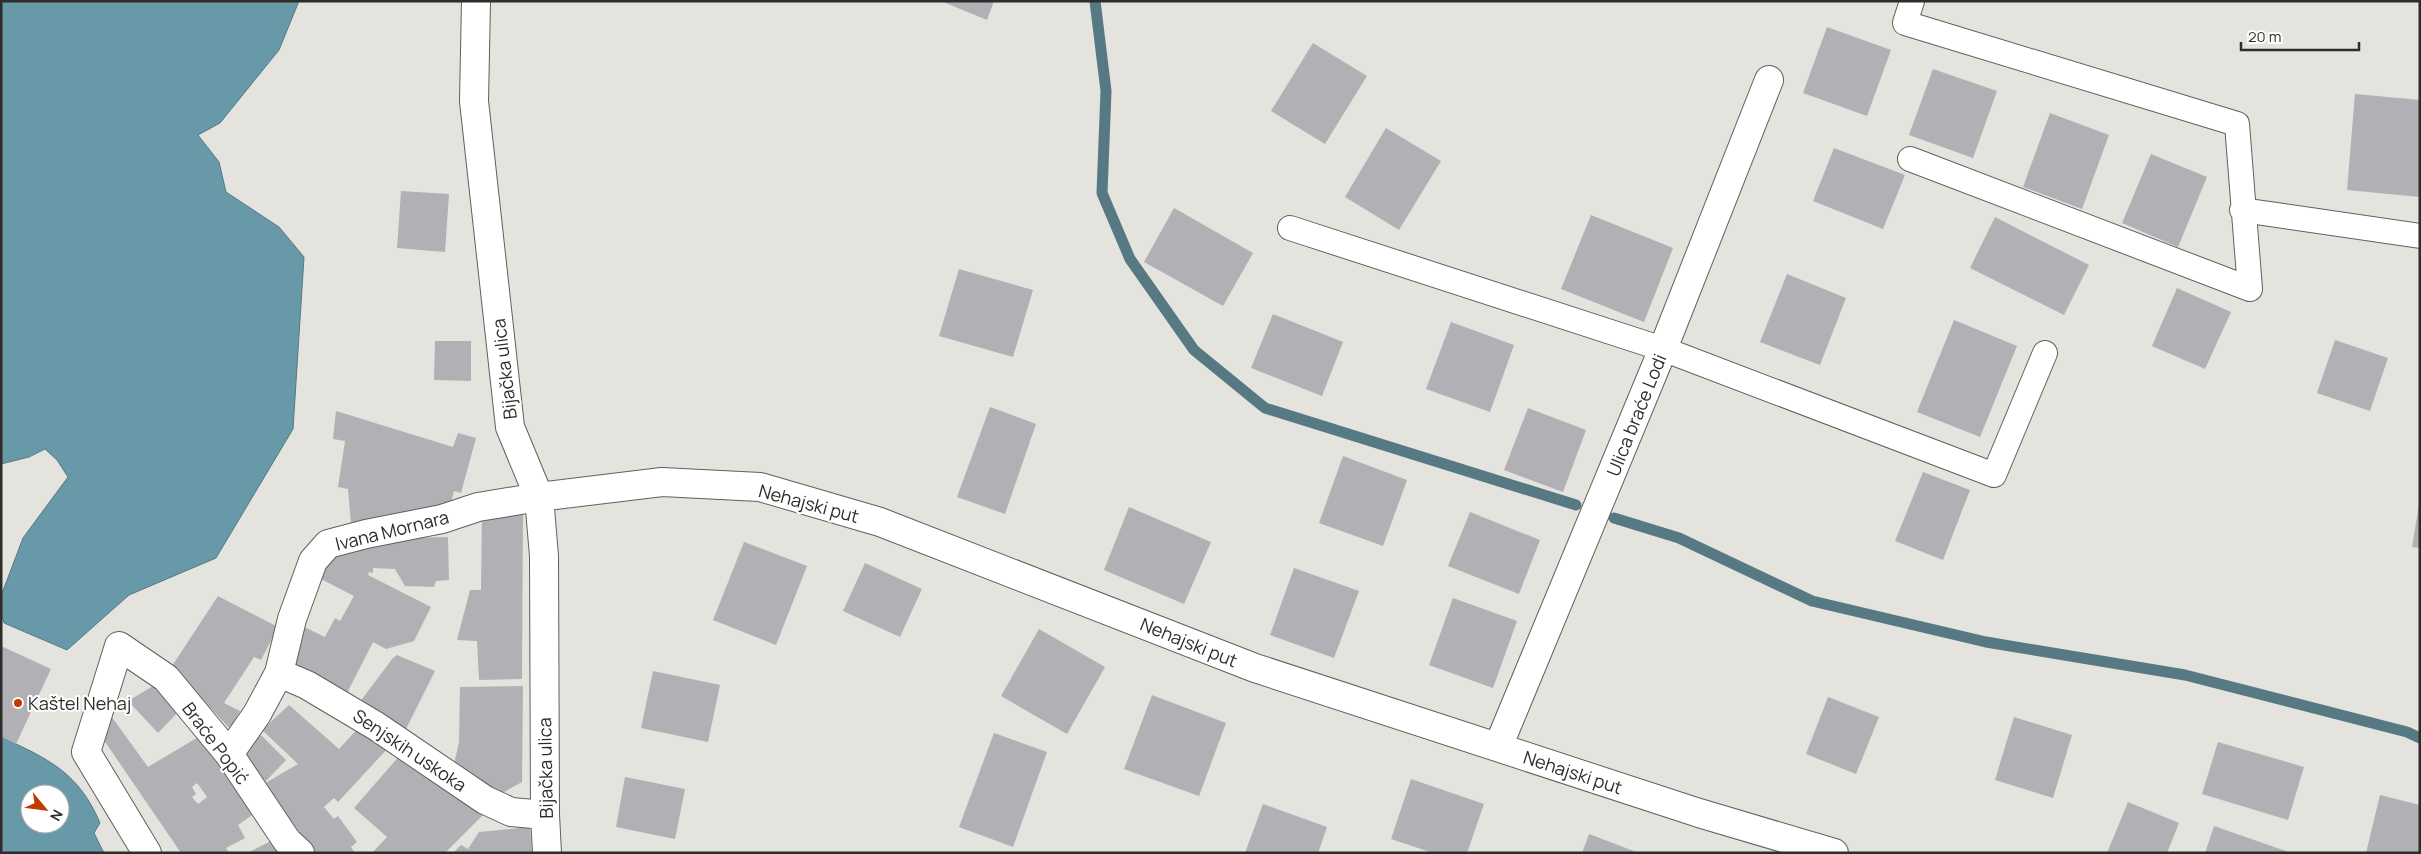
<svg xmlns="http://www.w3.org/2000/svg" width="2421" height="854" font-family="Manrope,sans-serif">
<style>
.water{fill:#6799a9;stroke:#567983;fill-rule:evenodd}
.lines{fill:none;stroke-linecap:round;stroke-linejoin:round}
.stream{stroke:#567983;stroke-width:11}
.building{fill:#b1b0b5;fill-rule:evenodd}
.lane-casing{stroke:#61605c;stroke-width:26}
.street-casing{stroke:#61605c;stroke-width:30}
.lane{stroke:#fff;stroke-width:24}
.street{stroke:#fff;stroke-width:28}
.poi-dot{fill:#c13a00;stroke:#fff;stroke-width:2}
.labels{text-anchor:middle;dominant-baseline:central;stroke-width:4;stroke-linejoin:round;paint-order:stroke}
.street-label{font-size:18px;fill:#2e2d2b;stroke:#fff}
.poi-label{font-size:18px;fill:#2e2d2b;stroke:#fff;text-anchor:start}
</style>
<rect width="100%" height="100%" fill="#e4e3de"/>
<path class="water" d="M1,1H299L279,50L220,123L198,135L219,162L226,192L279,227L304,257L293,429L216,558L129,595L67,650L4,623L1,613V596L23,538L68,477L57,460L45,449L29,457L1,464Z
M1,737C49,759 79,773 100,823L94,833L104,853H1ZM30,794H60V824H30Z"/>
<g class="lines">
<path class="stream" d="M1095,1L1106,91L1102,193L1130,259L1194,350L1265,408L1576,505
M1614,518L1679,538L1812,601L1986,642L2185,675L2407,732L2420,738"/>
</g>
<path class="building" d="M941,1H994L987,20Z
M1827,27L1891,50L1867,116L1803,93Z
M1313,43L1367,76L1325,144L1271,111Z
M1933,69L1997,91L1973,158L1909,135Z
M2355,94L2420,100V197L2347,190Z
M2050,113L2109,135L2082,209L2023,187Z
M1386,128L1441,161L1399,230L1345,197Z
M1834,148L1905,175L1883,229L1813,201Z
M2151,154L2207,177L2178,247L2122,223Z
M401,191L449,194L445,252L397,248Z
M1174,208L1253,253L1223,306L1144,262Z
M1591,215L1673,248L1644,322L1561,289Z
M1995,217L2089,265L2064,315L1970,268Z
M959,269L1033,290L1013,357L939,336Z
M1787,274L1846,298L1820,365L1760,342Z
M2177,288L2231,312L2205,369L2152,346Z
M1273,314L1343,342L1322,396L1251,368Z
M1954,320L2017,346L1980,437L1917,412Z
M1451,322L1514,345L1490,412L1426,389Z
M2335,340L2388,358L2370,411L2317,393Z
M435,341H471V381L434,380Z
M990,407L1036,424L1005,514L957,497Z
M1528,408L1586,430L1563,492L1504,470Z
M336,411L453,447L458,433L476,438L461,493L454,491L449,510L401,519L351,524L348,489L338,487L345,441L333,439Z
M1343,456L1407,480L1383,546L1319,523Z
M1923,472L1970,490L1943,560L1895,541Z
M2419,505H2420V548L2412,547Z
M1129,507L1211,542L1184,604L1104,570Z
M1470,512L1540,540L1519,594L1448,566Z
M482,514H523L522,679L479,680L477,641L457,640L470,590H481Z
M448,537L449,580L436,581L434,587L405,586L395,569L373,568V573L369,572L368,575L431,607L414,641L386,649L373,642L345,697L290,668L300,625L325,637L335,618L340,621L354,596L319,578L331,554L377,539Z
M744,542L807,566L776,645L713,620Z
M865,563L922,589L900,637L843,611Z
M1294,568L1359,591L1334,658L1270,635Z
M218,596L278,627L261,660L254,657L224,703L240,711L230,729L172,666Z
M1453,598L1517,621L1493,688L1429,665Z
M1039,629L1105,667L1067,734L1001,696Z
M1,646L51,669L16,744L1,737Z
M397,655L435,671L403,735L356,707L393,658Z
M653,671L720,685L708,742L641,728Z
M153,686L183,707L158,733L128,701Z
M523,686L522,782L495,797L452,773L459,742L460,687Z
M1152,695L1226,723L1199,796L1124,769Z
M1828,697L1879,717L1856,774L1806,754Z
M289,705L339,749L361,725L389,747L338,802L334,798L324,807L334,819L338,816L357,842L351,847L355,853H316L262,785L298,764L262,730Z
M111,716L148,767L200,736L255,813L238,825L245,838L226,848L229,853H181L97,730ZM197,783L207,797L198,804L192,797L196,794L192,787Z
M2014,717L2072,735L2053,798L1995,780Z
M994,733L1047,752L1013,847L959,827Z
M261,735L286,760L265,782L240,757Z
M2218,742L2304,767L2288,820L2202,794Z
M401,754L485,813L445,853H372L387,837L354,808Z
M625,777L685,789L675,839L616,827Z
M1411,779L1484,804L1467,853H1433L1391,839Z
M2380,795L2420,805V853H2366Z
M2128,802L2179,823L2167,853H2107Z
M1263,804L1327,827L1318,853H1245Z
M2214,826L2289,852V853H2205Z
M530,827L532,853H453L461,845L468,849L479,832Z
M1589,834L1639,853H1582Z
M275,839L287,853H247Z"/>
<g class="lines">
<g class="lane-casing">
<path id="lane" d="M1910,159L2250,289L2237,124L1905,23L1912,1
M2242,210L2420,236
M1290,228L1663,349L1994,475L2045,353"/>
</g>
<g class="street-casing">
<path id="street" d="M476,1L474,101L510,427L539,497L544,556L545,815L547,853
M279,673L307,685L376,726L485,800L511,812L545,815
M1498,747L1663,349L1769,80
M229,754L257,714L279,673L292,619L313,561L328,544L366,534L442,519L478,507L539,497L662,482L760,487L880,522L1255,668L1699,813L1834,853
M147,853L86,752L119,646L166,678L229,754L287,841L300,853"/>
</g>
<use href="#lane" class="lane"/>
<use href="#street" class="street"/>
</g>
<circle class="poi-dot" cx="18" cy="703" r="5"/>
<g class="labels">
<g class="street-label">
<text transform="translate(504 369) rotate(-97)">Bijačka ulica</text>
<text transform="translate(1636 415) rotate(-68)">Ulica braće Lodi</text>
<text transform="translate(809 503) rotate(15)">Nehajski put</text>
<text transform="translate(392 530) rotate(-14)">Ivana Mornara</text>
<text transform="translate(1189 642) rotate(22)">Nehajski put</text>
<text transform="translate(216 743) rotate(53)">Braće Popić</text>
<text transform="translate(410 750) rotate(34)">Senjskih uskoka</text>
<text transform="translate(545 768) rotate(-91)">Bijačka ulica</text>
<text transform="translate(1573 772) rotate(18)">Nehajski put</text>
</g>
<g class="poi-label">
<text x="28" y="703">Kaštel Nehaj</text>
</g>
</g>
<rect width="2421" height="854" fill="none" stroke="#2e2d2b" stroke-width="5"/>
<g transform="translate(45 809) rotate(119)"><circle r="24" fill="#ffffff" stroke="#ababaa"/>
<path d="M0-4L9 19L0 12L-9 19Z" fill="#c13a00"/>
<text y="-8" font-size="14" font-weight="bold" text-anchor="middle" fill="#2e2d2b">N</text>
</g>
<path d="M2241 42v8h118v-8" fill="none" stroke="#2e2d2b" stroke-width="2.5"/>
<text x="2248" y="42" font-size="15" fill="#2e2d2b" stroke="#ffffff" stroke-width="4" paint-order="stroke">20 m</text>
</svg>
